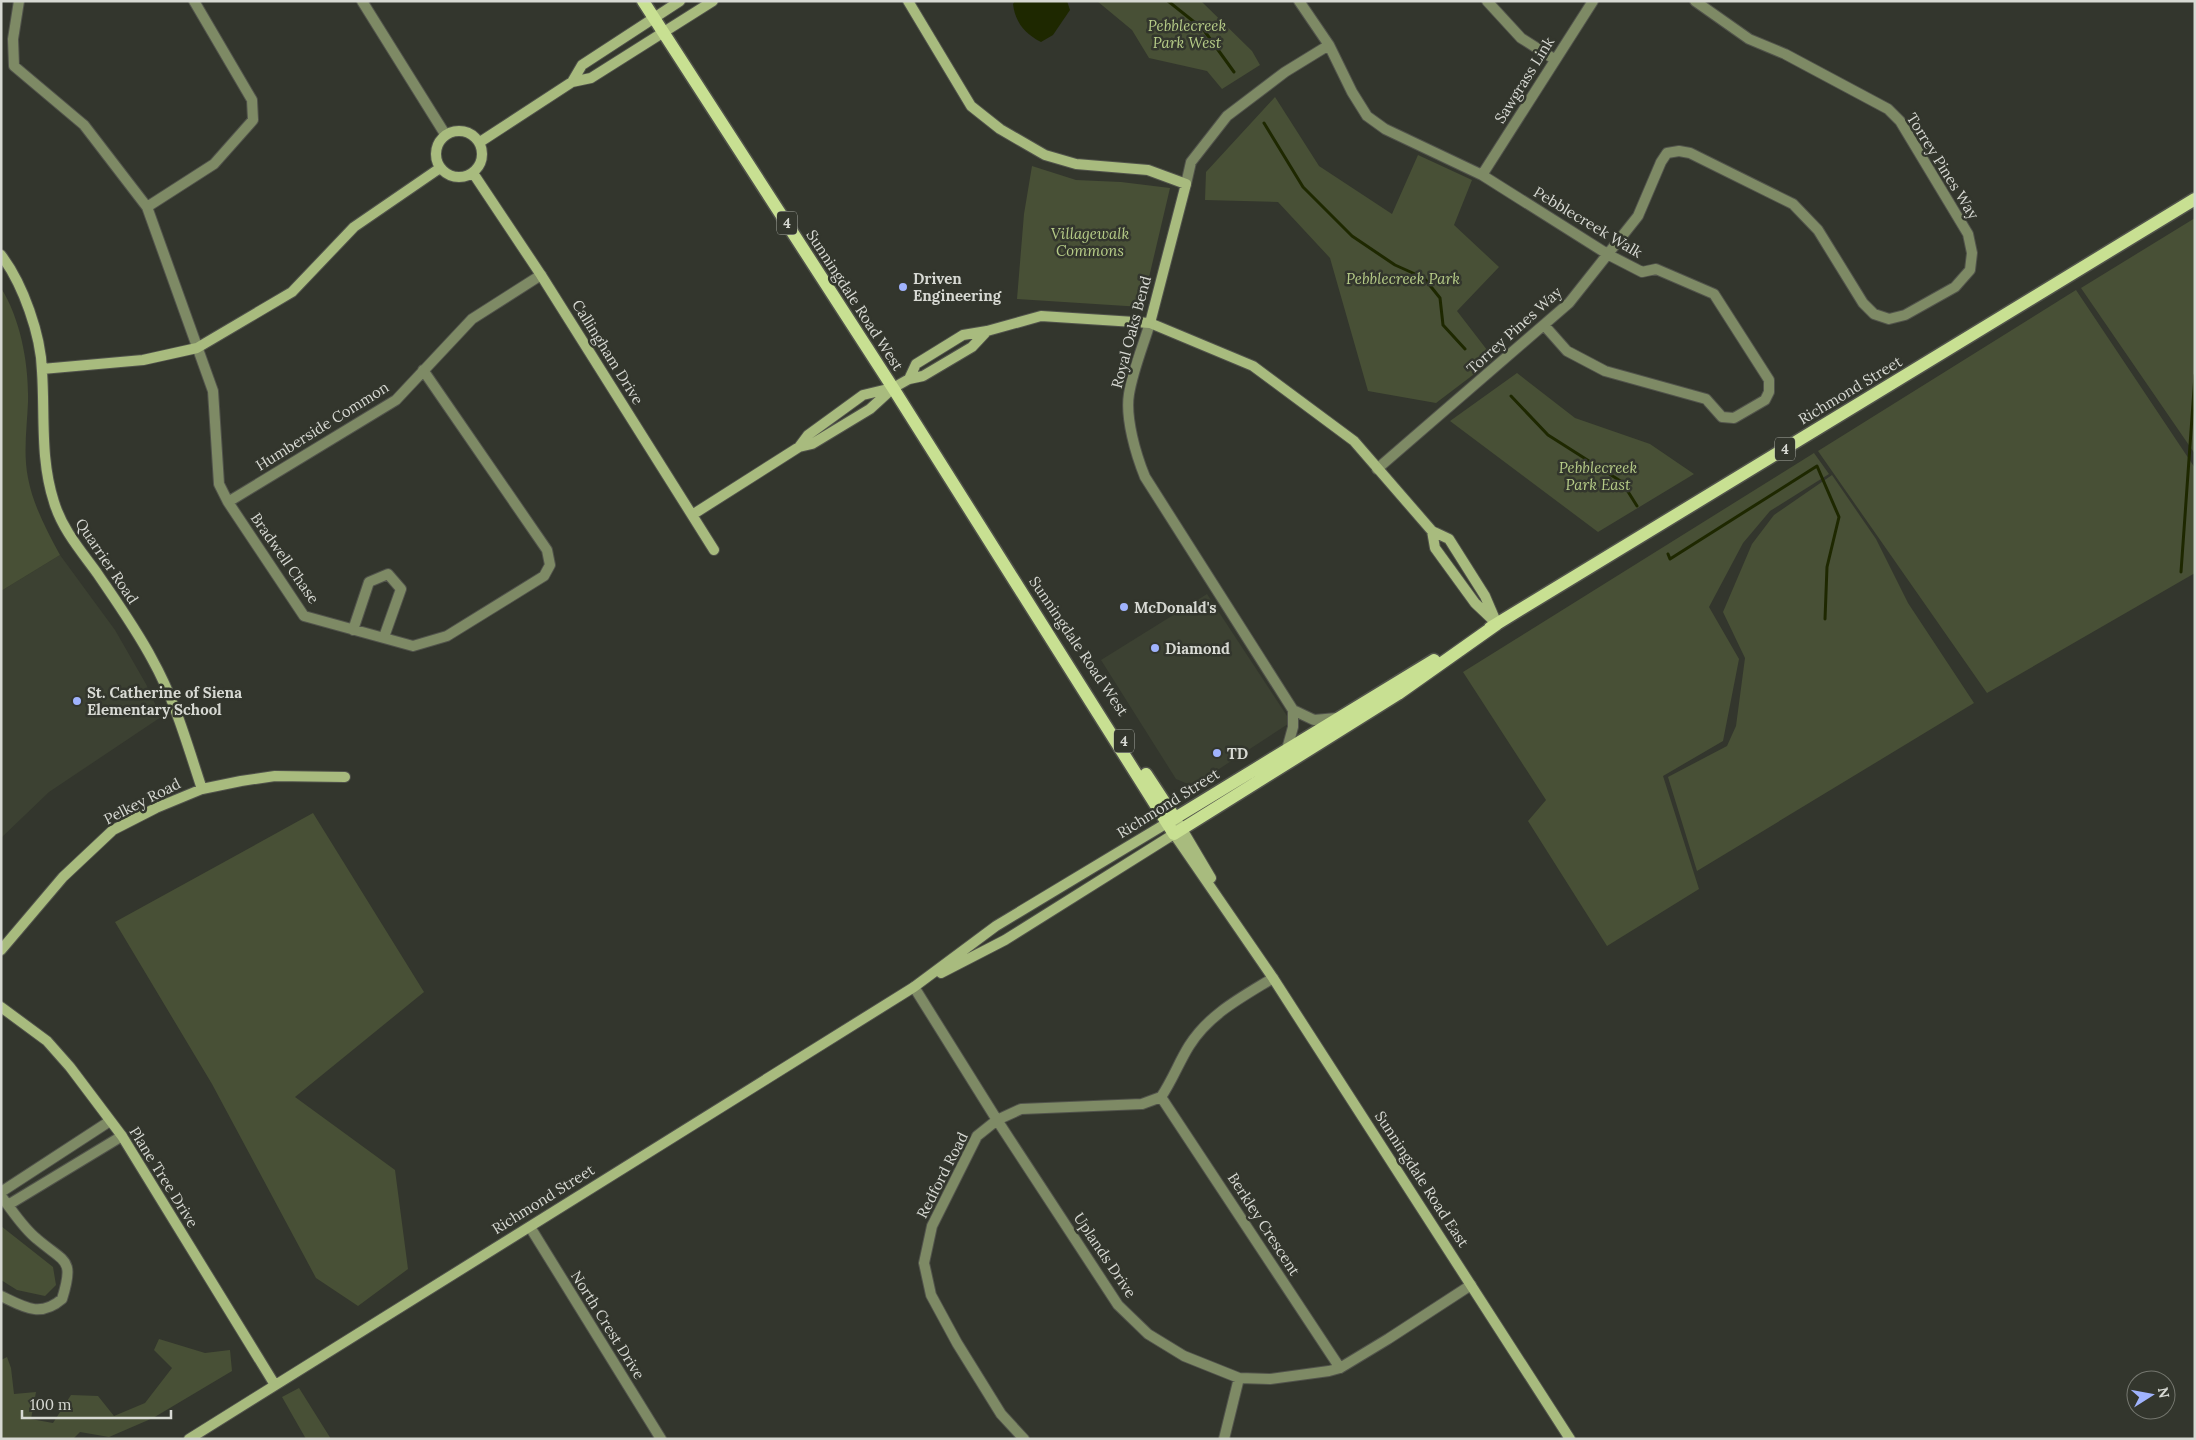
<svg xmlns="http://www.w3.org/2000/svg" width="2196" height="1440" font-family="Lora,serif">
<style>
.built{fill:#3c4132}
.green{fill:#485036}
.water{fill:#1e2800}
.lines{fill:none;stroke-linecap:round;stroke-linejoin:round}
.stream{stroke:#1e2800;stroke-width:3}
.street-casing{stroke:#51534b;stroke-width:12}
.secondary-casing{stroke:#51534b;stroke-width:12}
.primary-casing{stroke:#51534b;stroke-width:15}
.street{stroke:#7e8a65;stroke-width:10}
.secondary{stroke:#a8bb7e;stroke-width:10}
.primary{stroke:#c8e092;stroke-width:12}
.poi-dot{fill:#a0b3fd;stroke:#33362d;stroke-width:2}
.labels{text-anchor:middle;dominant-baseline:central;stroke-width:5;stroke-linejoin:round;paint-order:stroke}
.shield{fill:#33362d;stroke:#a6a8a1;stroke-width:1}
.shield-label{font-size:14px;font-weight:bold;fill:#d7d9d3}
.park-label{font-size:15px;font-style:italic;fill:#b7cd88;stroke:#33362d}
.street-label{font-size:15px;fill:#d7d9d3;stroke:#33362d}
.poi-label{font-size:15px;font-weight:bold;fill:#d7d9d3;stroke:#33362d;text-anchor:start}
</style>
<rect width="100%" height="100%" fill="#33362d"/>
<path class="built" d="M60,555L115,630L146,684L161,717L49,792L1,838V591Z
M1207,594L1291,722L1193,786L1176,779L1101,660Z"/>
<path class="green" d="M1097,1H1201L1252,51L1260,65L1222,89L1207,71L1149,58L1132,30Z
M1275,97L1319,166L1392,214L1418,155L1472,180L1454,225L1499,267L1457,311L1494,359L1436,403L1368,391L1330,258L1278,202L1205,200L1206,172Z
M1032,166L1076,180L1121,182L1170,188L1142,307L1017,299L1024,214Z
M2195,218V454L2081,288Z
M1,288C21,320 29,365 28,402C27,427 23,453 28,478C33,505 47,531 60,555L1,591Z
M2076,290L2195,468V573L1987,693L1818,451Z
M1517,373L1575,418L1650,444L1694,474L1598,532L1450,421Z
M1814,453L1829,474L1770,511L1743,543L1709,607L1739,659L1723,741L1663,776L1699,889L1607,946L1528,821L1546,800L1463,672Z
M1832,475L1876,539L1908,603L1974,703L1697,871L1668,777L1727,746L1736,726L1745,658L1723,612L1752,544L1774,515Z
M313,813L424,992L295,1097L395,1170L408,1269L358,1306L316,1278L212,1084L115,922Z
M1,1226L53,1267L56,1285L45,1296L17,1290L1,1280Z
M159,1339L205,1353L230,1350L232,1371L153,1418L109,1437L80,1432L73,1439H1V1360L7,1357L11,1368L14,1394L36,1392L31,1419L53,1423L71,1395L98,1396L114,1416L145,1403L172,1368L154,1350Z
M299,1388L331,1439H306L282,1397Z"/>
<path class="water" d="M1015,1H1067L1070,10L1053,35L1041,42C1025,34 1015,22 1013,4Z"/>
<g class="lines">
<path class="stream" d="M1168,1L1203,29L1234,72
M1264,123L1303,187L1352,236L1395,265L1424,278L1440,298L1443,325L1465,349
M1511,396L1548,435L1622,482L1637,506
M1668,554L1670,559L1817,466L1839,517L1827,567L1825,619
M2181,572L2195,375"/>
<g class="street-casing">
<path id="street" d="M19,1L13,39L14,66L84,125L147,207L213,391L219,484L228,502L304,616L413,646L447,636L544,576L550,565L547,550L423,370
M362,1L445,134
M1299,1L1329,45L1352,92L1367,116L1385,129L1482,175L1609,255L1642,272L1656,269L1714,294L1769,380V392L1765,400L1734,418L1722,417L1706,399L1605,371L1567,351L1544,325
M1487,1L1521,38L1554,59
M1482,175L1593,1
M1186,184L1191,162L1227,116L1285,72L1329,45
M147,207L214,164L253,120L252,100L194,1
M1150,323C1143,346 1133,370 1129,394C1125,418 1136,455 1145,477L1293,710L1314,720L1337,718
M1377,469L1569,303L1638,216L1661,162L1667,153L1679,151L1690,153L1793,204L1818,230L1863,303L1874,314L1889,319L1905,315L1955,287L1970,270L1972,253L1968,234L1900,121L1888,109L1785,54L1749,39L1695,1
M228,502L396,400L472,319L541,275
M353,630L369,582L388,574L401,589L384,637
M1287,749L1293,727V710
M914,987L997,1120L1118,1305L1148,1334L1184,1356L1239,1378L1270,1379L1329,1371L1340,1368L1388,1339L1471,1285
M1161,1097L1340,1368
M1,1192L110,1121
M1,1196C12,1210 23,1228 37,1239C65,1263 75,1258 62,1299C40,1318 24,1307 1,1296
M8,1205L122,1136
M530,1227L661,1439
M1024,1439L1001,1414L957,1343L931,1295L924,1263L932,1226L977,1136L997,1120L1021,1109L1142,1104L1161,1097C1172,1081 1179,1062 1189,1046C1209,1014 1242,997 1273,978
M1224,1439L1239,1378"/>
</g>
<g class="secondary-casing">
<path id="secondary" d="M908,1L971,106L1000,129L1045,155L1076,164L1148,170L1186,184L1150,323
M572,82L582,65L680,1
M436 154a23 23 0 1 1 46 0a23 23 0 1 1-46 0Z
M480,142L572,82L591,78L713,1
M473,173L541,275L714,550
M1,255C23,284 41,335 42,371C45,416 40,459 54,502C62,529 81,551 97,573C116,601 136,629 152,659C175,700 187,744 202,789
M42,369L143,360L197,348L292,292L354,227L440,168
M909,379L916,364L963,335L987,331L1041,316L1150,323L1253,366L1354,441L1432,531L1449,539L1485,596L1497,624
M799,447L808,435L863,395L892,388
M692,515L799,447L812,444L870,409L893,388L909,379L923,376L972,347L987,331
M1432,531L1435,548L1475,603L1494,621
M1179,824L1211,878
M1,950L63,877L113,830L156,808L202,789L241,781L275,776L345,777
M941,973L1005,940L1174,834L1273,978L1570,1439
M1,1007L47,1041L70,1067L122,1136L275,1385
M189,1439L914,987L996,926L1167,823"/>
</g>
<g class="primary-casing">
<path id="primary" d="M643,1L893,388L1174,834L1398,694L1497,624
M1490,628L2195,199
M1146,774L1175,818
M1167,823L1434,660"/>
</g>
<use href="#street" class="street"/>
<use href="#secondary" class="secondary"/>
<use href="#primary" class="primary"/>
</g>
<g class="poi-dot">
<circle cx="903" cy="287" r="5"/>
<circle cx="1124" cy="607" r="5"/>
<circle cx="1155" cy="648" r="5"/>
<circle cx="77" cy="701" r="5"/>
<circle cx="1217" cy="753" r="5"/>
</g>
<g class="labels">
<g class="shield">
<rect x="777" y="211.5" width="20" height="23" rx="4"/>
<rect x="1775" y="437.5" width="20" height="23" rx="4"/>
<rect x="1114" y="729.5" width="20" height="23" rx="4"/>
</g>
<g class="shield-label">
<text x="787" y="223">4</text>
<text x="1785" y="449">4</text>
<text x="1124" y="741">4</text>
</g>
<g class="park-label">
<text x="1187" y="25">Pebblecreek<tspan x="1187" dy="17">Park West</tspan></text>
<text x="1090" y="233">Villagewalk<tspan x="1090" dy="17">Commons</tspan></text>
<text x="1403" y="278">Pebblecreek Park</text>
<text x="1598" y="467">Pebblecreek<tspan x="1598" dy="17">Park East</tspan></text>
</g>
<g class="street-label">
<text transform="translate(1524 80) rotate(-58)">Sawgrass Link</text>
<text transform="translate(1943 166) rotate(58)">Torrey Pines Way</text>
<text transform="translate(1588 222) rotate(31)">Pebblecreek Walk</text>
<text transform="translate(855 300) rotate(57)">Sunningdale Road West</text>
<text transform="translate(1514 330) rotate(-42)">Torrey Pines Way</text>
<text transform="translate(1131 332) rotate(-75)">Royal Oaks Bend</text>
<text transform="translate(608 352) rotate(58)">Callingham Drive</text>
<text transform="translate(1850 390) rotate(-31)">Richmond Street</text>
<text transform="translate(322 426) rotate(-32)">Humberside Common</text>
<text transform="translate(285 558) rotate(55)">Bradwell Chase</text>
<text transform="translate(107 561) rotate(56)">Quarrier Road</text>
<text transform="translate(1079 646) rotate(56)">Sunningdale Road West</text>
<text transform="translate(142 801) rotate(-27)">Pelkey Road</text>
<text transform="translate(1168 803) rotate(-32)">Richmond Street</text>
<text transform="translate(942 1175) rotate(-63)">Redford Road</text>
<text transform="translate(164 1177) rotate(58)">Plane Tree Drive</text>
<text transform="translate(1422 1179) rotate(57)">Sunningdale Road East</text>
<text transform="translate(543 1199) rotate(-32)">Richmond Street</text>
<text transform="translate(1264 1224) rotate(57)">Berkley Crescent</text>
<text transform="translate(1105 1255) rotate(56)">Uplands Drive</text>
<text transform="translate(608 1325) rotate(58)">North Crest Drive</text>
</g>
<g class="poi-label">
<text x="913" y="278">Driven<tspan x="913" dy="17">Engineering</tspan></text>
<text x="1134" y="607">McDonald's</text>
<text x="1165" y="648">Diamond</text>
<text x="87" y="692">St. Catherine of Siena<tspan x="87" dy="17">Elementary School</tspan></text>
<text x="1227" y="753">TD</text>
</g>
</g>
<rect width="2196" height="1440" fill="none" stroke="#d7d9d3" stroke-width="5"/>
<g transform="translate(2151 1395) rotate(79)"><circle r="24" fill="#33362d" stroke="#75776f"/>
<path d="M0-4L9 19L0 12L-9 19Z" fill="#a0b3fd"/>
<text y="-8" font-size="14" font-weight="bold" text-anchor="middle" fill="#d7d9d3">N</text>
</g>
<path d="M22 1410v8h149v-8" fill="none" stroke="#d7d9d3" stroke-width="2.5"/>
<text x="30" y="1410" font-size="15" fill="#d7d9d3" stroke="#33362d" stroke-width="4" paint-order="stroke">100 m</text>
</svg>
